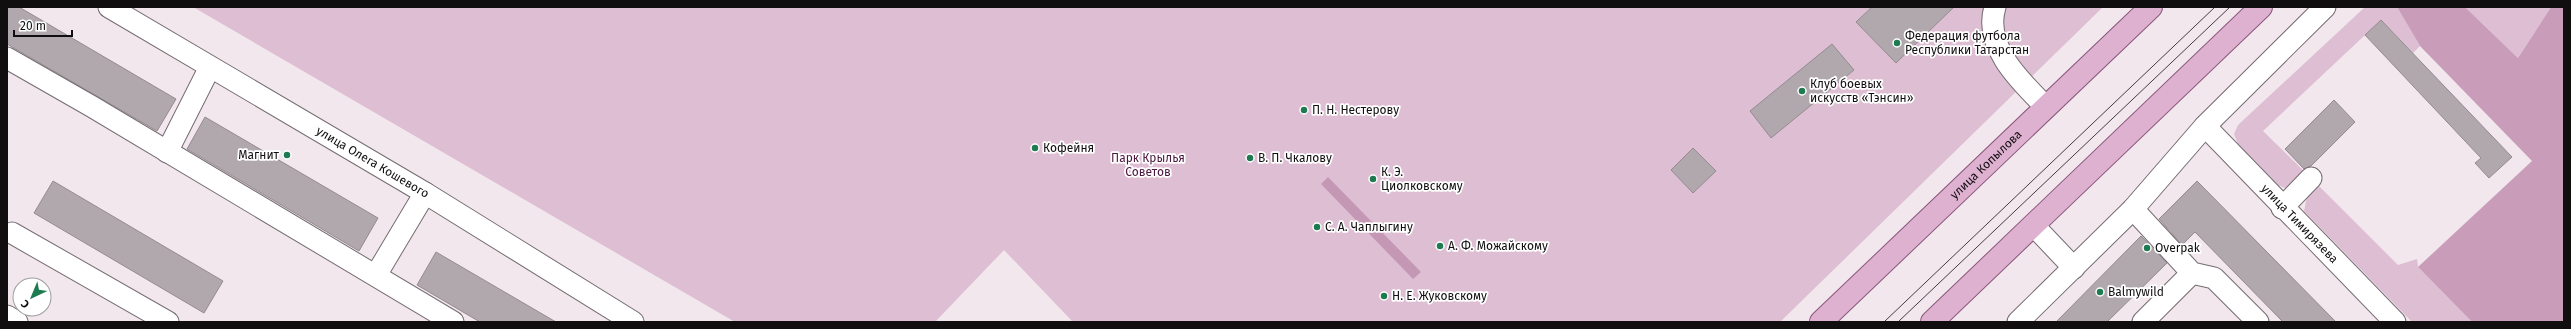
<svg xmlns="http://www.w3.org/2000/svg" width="2571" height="329" font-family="'Fira Sans',sans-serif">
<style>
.green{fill:#debed3}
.forest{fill:#c99dba}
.water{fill:#c498b5}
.building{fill:#b1a8ae;stroke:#948b91}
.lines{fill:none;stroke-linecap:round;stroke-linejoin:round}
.minor-casing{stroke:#756c72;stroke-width:23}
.major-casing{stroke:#89567a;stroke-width:24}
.minor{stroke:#fff;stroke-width:21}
.major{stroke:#dfb1d1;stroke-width:22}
.tram{stroke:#433e41;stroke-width:1}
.poi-dot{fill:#1e7b51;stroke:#fff;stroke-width:1.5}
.labels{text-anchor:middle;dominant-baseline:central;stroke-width:3.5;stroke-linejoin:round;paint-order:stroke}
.poi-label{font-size:12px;fill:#110e10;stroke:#fff;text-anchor:start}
.park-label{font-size:12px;fill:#4c173e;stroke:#fff}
.street-label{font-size:12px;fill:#110e10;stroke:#fff}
</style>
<rect width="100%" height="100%" fill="#f1e7ed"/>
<path class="green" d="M193,7H2103L1780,322H1073L1004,250L935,322H735Z
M2365,7H2397L2420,46L2413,53L2381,20L2263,131L2307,174L2299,182L2285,188L2278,185L2238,144L2234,134L2238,125Z
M2465,7H2551L2518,58Z
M2317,184L2398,265L2417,259L2418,267L2472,322H2412L2304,211L2307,197Z"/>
<path class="forest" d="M2397,7H2465L2518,58L2551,7H2564V322H2472L2418,267L2532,161L2420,46Z"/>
<path class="water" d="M1328,177L1421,272L1413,279L1321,184Z"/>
<path class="building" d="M7,7H19L176,99L157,131L7,44Z
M1872,7H1954L1896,63L1856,22Z
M2381,20L2512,157L2489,178L2475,163L2481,158L2365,35Z
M1832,44L1854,70L1771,138L1750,111Z
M2334,100L2355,122L2311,166L2304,169L2285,149Z
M205,117L378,218L359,251L187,149Z
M1693,148L1716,171L1693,193L1671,170Z
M53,181L223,281L204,313L34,213Z
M2197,181L2336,322H2283L2195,232L2182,245L2159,219Z
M2141,236L2167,263L2107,322H2056Z
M436,252L556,322H480L417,285Z"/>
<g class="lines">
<g class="minor-casing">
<g id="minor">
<path id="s1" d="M109,7L425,193L633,322"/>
<path d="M1995,7C1983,46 2020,81 2046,107"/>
<path d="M7,58L91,106L453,322"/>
<path id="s2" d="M2205,126L2395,322"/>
<path d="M167,152L210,67"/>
<path d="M2282,208L2311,178"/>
<path d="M2133,209L2192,273L2214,278L2258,322"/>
<path d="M2034,226L2074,268"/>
<path d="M12,233L168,322"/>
<path d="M376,275L425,193"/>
<path d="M7,316L17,322"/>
<path d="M2018,322L2133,209L2205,126L2325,7"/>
<path d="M2143,322L2192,273"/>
</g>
</g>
<g class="major-casing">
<g id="major">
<path id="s3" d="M1821,322L2151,7"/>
<path d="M1932,322L2261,7"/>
</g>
</g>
<use href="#minor" class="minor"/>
<use href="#major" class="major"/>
<path class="tram" d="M1884,322L2215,7
M1898,322L2230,7"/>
</g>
<g class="poi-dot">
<circle cx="1897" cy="43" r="4"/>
<circle cx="1802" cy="91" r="4"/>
<circle cx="1304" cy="110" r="4"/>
<circle cx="1035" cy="148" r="4"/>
<circle cx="287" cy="155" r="4"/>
<circle cx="1250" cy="158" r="4"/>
<circle cx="1373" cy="179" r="4"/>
<circle cx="1317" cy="227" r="4"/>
<circle cx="1440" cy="246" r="4"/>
<circle cx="2147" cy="248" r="4"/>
<circle cx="2100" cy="292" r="4"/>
<circle cx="1384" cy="296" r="4"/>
</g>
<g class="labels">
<g class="poi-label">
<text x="1905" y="36">Федерация футбола<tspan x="1905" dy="14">Республики Татарстан</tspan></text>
<text x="1810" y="84">Клуб боевых<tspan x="1810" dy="14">искусств «Тэнсин»</tspan></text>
<text x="1312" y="110">П. Н. Нестерову</text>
<text x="1043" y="148">Кофейня</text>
<text x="279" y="155" text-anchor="end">Магнит</text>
<text x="1258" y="158">В. П. Чкалову</text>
<text x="1381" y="172">К. Э.<tspan x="1381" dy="14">Циолковскому</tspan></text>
<text x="1325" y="227">С. А. Чаплыгину</text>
<text x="1448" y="246">А. Ф. Можайскому</text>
<text x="2155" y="248">Overpak</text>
<text x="2108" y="292">Balmywild</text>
<text x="1392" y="296">Н. Е. Жуковскому</text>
</g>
<g class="park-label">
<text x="1148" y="158">Парк Крылья<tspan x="1148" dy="14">Советов</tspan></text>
</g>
<g class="street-label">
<text stroke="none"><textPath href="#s1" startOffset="306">улица Олега Кошевого</textPath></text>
<text stroke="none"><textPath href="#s3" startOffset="228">улица Копылова</textPath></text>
<text stroke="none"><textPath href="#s2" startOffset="136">улица Тимирязева</textPath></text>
</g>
</g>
<rect width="2571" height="329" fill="none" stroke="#110e10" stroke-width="16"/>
<g transform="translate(32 297) rotate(224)"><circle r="19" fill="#ffffff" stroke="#a09f9f"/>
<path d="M0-3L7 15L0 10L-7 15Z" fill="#1e7b51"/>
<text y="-6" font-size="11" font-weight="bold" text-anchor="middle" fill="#110e10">С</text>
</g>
<path d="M14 30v6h58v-6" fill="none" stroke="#110e10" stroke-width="2"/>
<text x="20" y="30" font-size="12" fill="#110e10" stroke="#ffffff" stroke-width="3" paint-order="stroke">20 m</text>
</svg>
